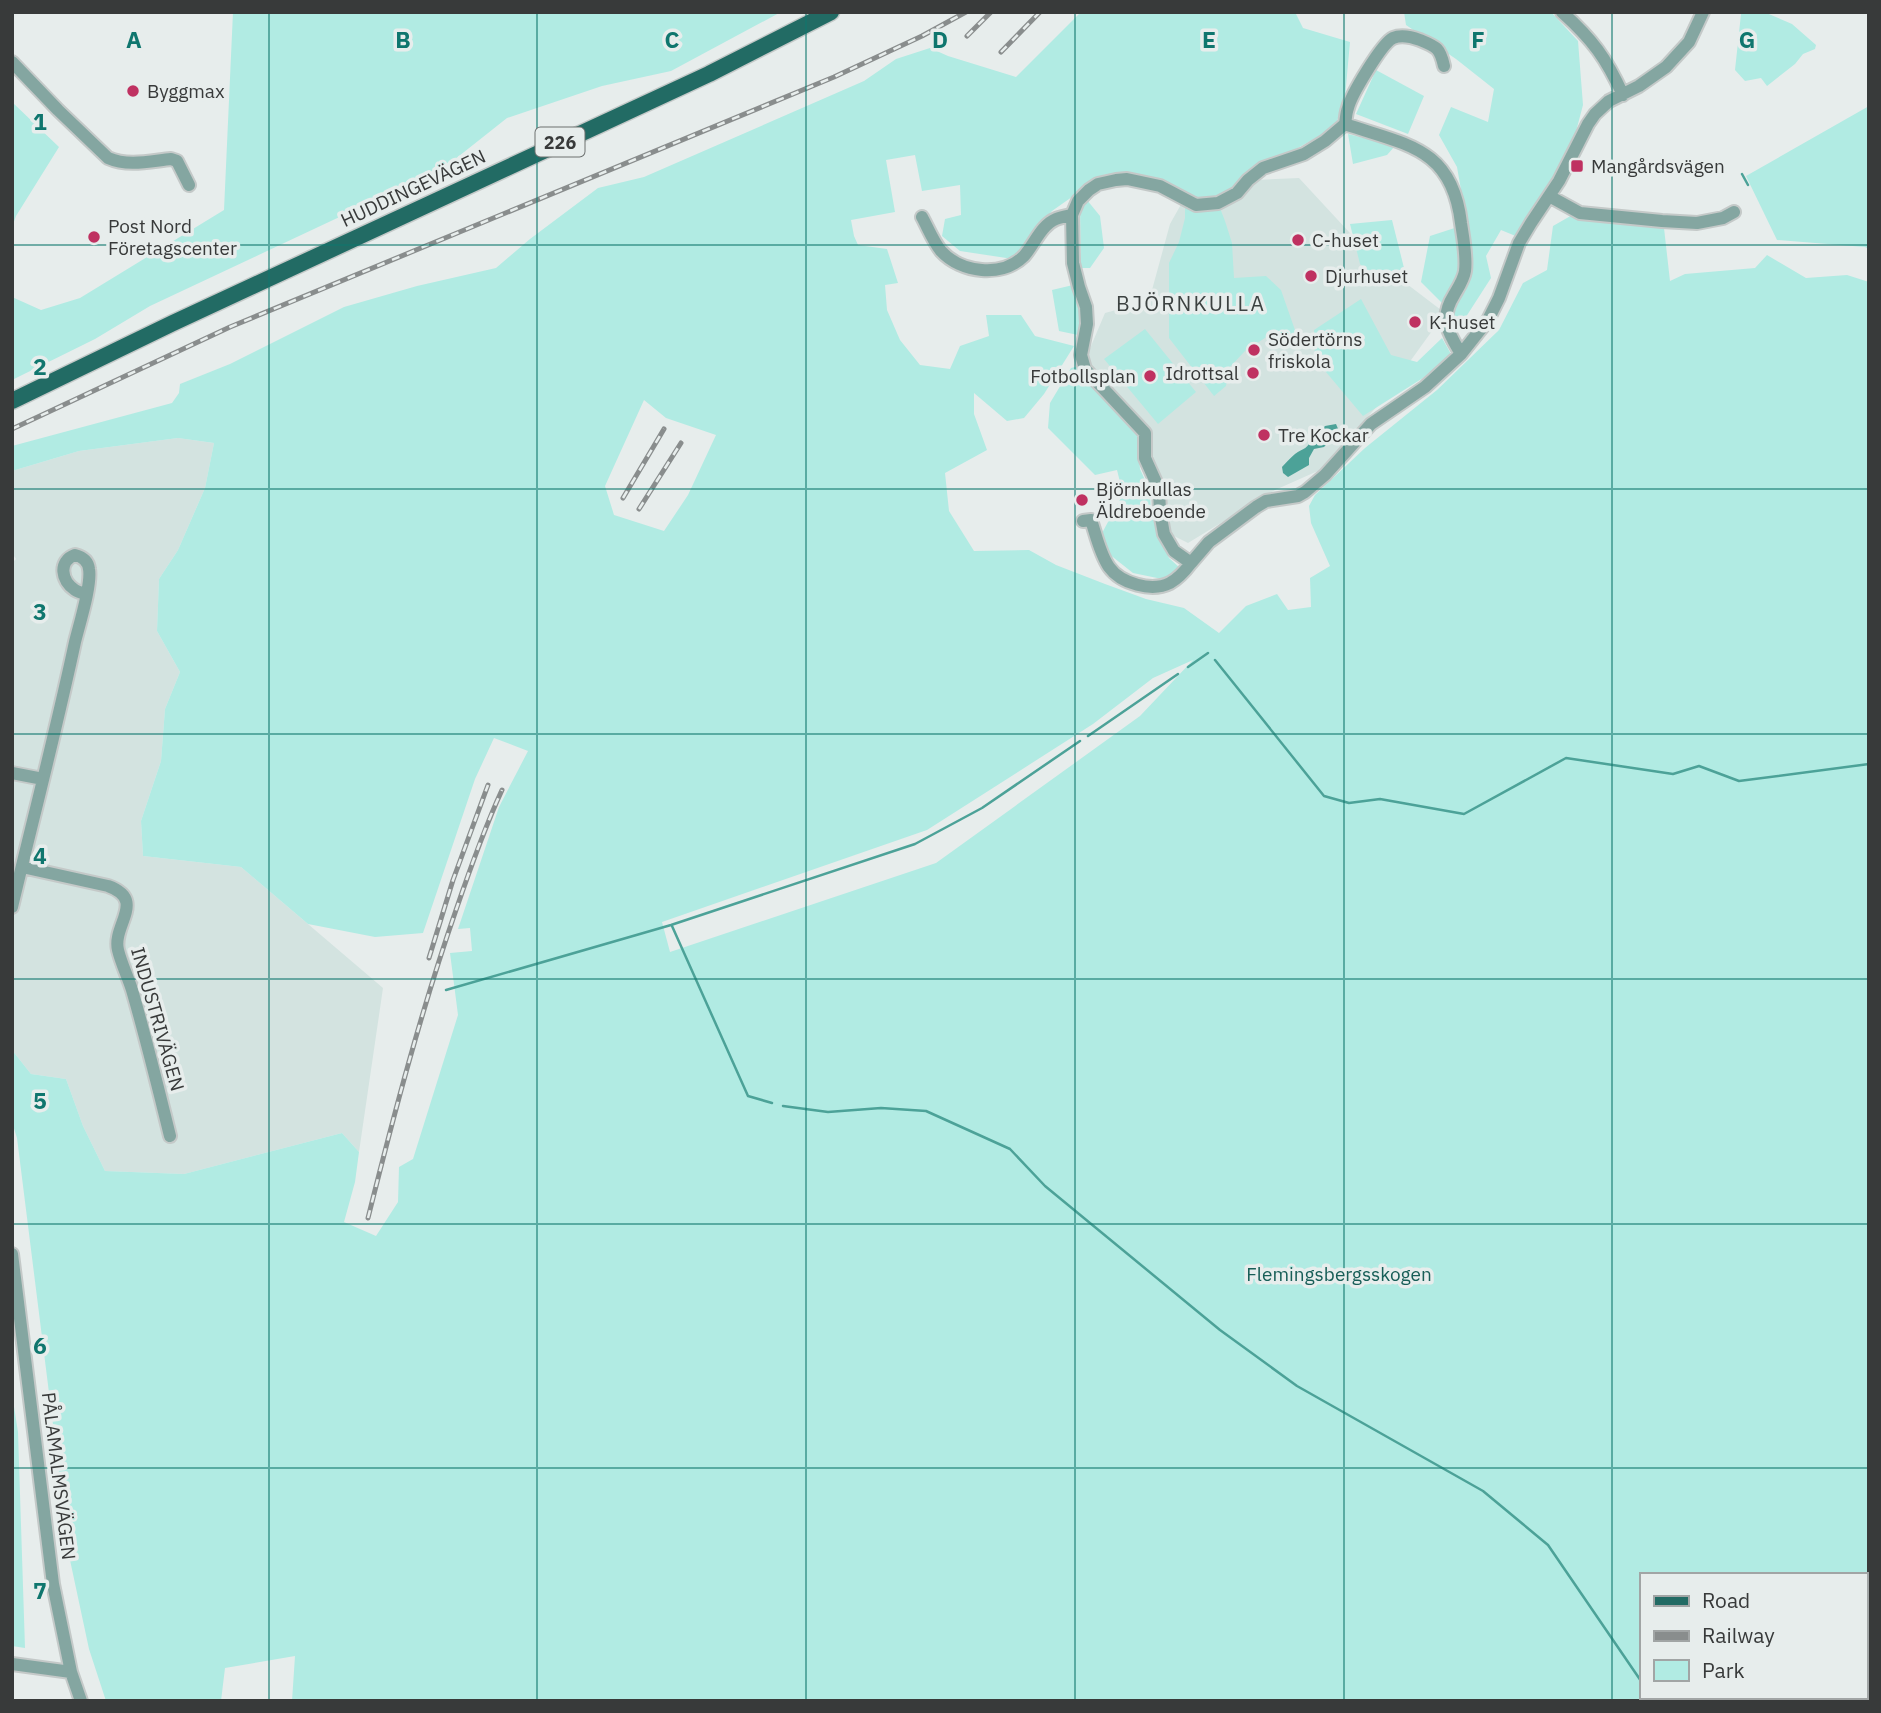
<svg xmlns="http://www.w3.org/2000/svg" width="1881" height="1713" font-family="'IBM Plex Sans',sans-serif">
<style>
.built{fill:#d3e3e0}
.green{fill:#b1ebe3;fill-rule:evenodd}
.water{fill:#4ca298}
.lines{fill:none;stroke-linecap:round;stroke-linejoin:round}
.stream{stroke:#4ca298;stroke-width:2.5}
.minor-casing{stroke:#c4c9c8;stroke-width:16}
.major-casing{stroke:#c4c9c8;stroke-width:19}
.minor{stroke:#84a6a1;stroke-width:12}
.major{stroke:#226b64;stroke-width:16}
.rail-casing{stroke:#898d8d;stroke-width:5}
.rail{stroke:#e7edec;stroke-width:2.5;stroke-dasharray:8;stroke-linecap:butt}
.grid{fill:none;stroke:#0f766e;stroke-width:2;stroke-opacity:0.55}
.poi-dot{fill:#bf3161;stroke:#e7edec;stroke-width:2.5}
.labels{text-anchor:middle;dominant-baseline:central;stroke-width:7;stroke-linejoin:round;paint-order:stroke}
.shield{fill:#e7edec;stroke:#6c706f;stroke-width:2}
.shield-label{font-size:18px;font-weight:bold;fill:#383a3a}
.poi-label{font-size:19px;fill:#383a3a;stroke:#e7edec;text-anchor:start}
.street-label{font-size:19px;fill:#383a3a;stroke:#e7edec}
.park-label{font-size:19px;fill:#175e57;stroke:#e7edec}
.neighbourhood-label{font-size:21px;letter-spacing:2px;fill:#3c4241;stroke:#e7edec}
.grid-label{font-size:23px;text-anchor:middle;font-weight:bold;fill:#0f766e;stroke:#e7edec;stroke-width:7;stroke-linejoin:round;paint-order:stroke}
</style>
<rect width="100%" height="100%" fill="#e7edec"/>
<path class="built" d="M1299,178L1374,259L1445,313L1380,403L1320,470L1275,490L1188,543L1162,530L1134,432L1074,386L1105,313L1149,301L1170,224L1193,183Z
M178,438L214,443L205,488L178,550L159,579L157,631L180,672L165,709L161,761L141,821L143,856L241,867L383,988L359,1152L342,1133L184,1174L105,1171L83,1126L66,1079L31,1074L12,1050V563L16,559L12,553V471L79,451Z"/>
<path class="green" d="M233,12H781L671,71L602,86L507,118L454,160L348,213L150,306L95,339L12,380V297L41,310L80,298L224,210Z
M1081,12H1295L1303,28L1350,42L1345,97L1335,127L1289,153L1260,162L1225,195L1195,199L1161,179L1123,172L1103,175L1052,211L1013,259L960,251L942,236L945,219L961,215L960,185L922,191L915,155L886,160L895,212L851,220L854,236L858,245L887,249L898,283L885,285L887,310L900,340L920,365L950,369L960,346L989,336L986,315H1021L1035,336L1074,346L1044,394L1024,418L1007,421L974,393V414L987,450L945,473L949,511L974,551L1029,550L1056,565L1105,584L1146,599L1184,608L1219,633L1246,606L1277,594L1288,610L1311,607L1310,578L1330,566L1311,523L1309,506L1315,495L1365,448L1437,390L1499,330L1523,283L1547,270L1553,226L1574,214L1664,228L1670,281L1685,274L1755,268L1767,255L1806,278L1847,275L1869,282V1701H292L295,1656L225,1668L221,1701H106L89,1649L70,1560L17,1138L12,1122V1050L31,1074L66,1079L83,1126L105,1171L184,1174L342,1133L359,1152L355,1182L344,1222L376,1236L398,1202L399,1167L413,1159L458,1015L450,953L472,951L470,928L458,929L499,807L528,751L494,738L475,779L423,933L375,937L308,924L241,867L143,856L141,821L161,761L165,709L180,672L157,631L159,579L178,550L205,488L214,443L178,438L79,451L12,471V446L172,403L179,393L180,384L230,364L344,307L417,286L496,268L530,239L598,188L644,177L864,81L896,59L930,48L948,56L1016,77ZM644,400L666,418L716,435L688,495L664,531L614,515L605,486ZM1193,660L1140,716L936,863L670,952L662,922L927,830L1093,724L1153,678ZM1641,1575H1865V1697H1641Z
M1404,12H1551L1578,41L1583,105L1574,139L1560,174L1518,237L1501,230L1486,256L1491,278L1462,323L1421,282L1430,236L1467,224L1457,167L1439,135L1451,107L1488,122L1494,89L1456,59L1406,25Z
M1736,12H1764L1792,24L1816,45L1815,49L1803,54L1795,64L1767,86L1761,78L1745,81L1735,70L1741,14Z
M1376,70L1424,96L1408,134L1356,114Z
M12,102L59,147L16,216L12,227Z
M1869,106V249L1865,247L1777,240L1746,176Z
M1348,134L1395,146L1387,155L1353,164Z
M1185,199L1218,203L1225,221L1232,243L1234,278L1266,276L1281,290L1296,333L1278,348L1268,336L1245,351L1229,368L1226,386L1214,396L1169,338V263L1179,242L1185,218Z
M1087,200L1100,216L1104,248L1090,268H1081L1080,208Z
M1392,220L1406,276L1378,283L1360,264L1350,224Z
M1073,285L1081,312L1078,335L1059,331L1052,290Z
M1361,299L1391,355L1417,362L1442,338L1451,354L1434,371L1363,416L1315,359L1314,330Z
M1145,329L1196,392L1158,424L1104,359Z
M1079,366L1091,386L1137,433L1140,469L1150,491L1151,515L1169,558L1181,569L1162,579L1133,573L1109,554L1101,535L1123,494L1117,470L1095,475L1048,428L1050,403L1071,368Z
M12,1394L18,1432L25,1648L12,1646Z"/>
<path class="water" d="M1336,424L1339,431L1324,447L1314,449L1309,458V465L1288,477L1283,473L1282,467C1286,463 1290,458 1295,454C1303,448 1309,449 1311,438L1319,433L1325,426Z"/>
<g class="lines">
<path class="stream" d="M1742,174L1748,185
M1215,660L1324,796L1349,803L1380,799L1464,814L1566,758L1673,774L1699,766L1739,781L1869,764
M1188,667L1208,653
M1088,736L1178,674
M672,926L748,1096L772,1103
M446,990L671,925L915,844L982,808L1080,741
M783,1106L828,1112L881,1108L926,1111L1010,1149L1045,1186L1220,1330L1297,1386L1483,1491L1548,1545L1641,1681
M1653,1697L1655,1701"/>
<g class="minor-casing">
<path id="minor" d="M1562,12C1593,40 1606,58 1623,95
M12,62L58,110L108,158C128,167 151,161 171,159L177,161L189,185
M1345,124C1346,119 1346,113 1348,108C1351,95 1382,43 1393,38C1402,34 1412,37 1420,40C1437,47 1440,48 1444,66
M1549,196L1580,213L1662,221L1697,223L1723,218L1734,212
M922,217C928,228 933,241 941,251C961,273 1002,278 1024,256C1034,245 1041,225 1056,219C1061,217 1067,216 1072,215
M1461,354C1448,332 1439,319 1454,295C1458,288 1464,279 1465,271C1467,256 1463,237 1461,223C1452,147 1406,145 1345,124L1325,141L1304,154L1263,168L1248,180L1237,193L1218,203L1196,205L1160,186L1127,179L1116,180L1098,184L1089,190L1078,201L1072,215L1073,263L1079,287L1086,307L1087,324L1081,355L1085,369L1145,433V458L1159,489L1160,512L1164,534L1174,551L1191,563L1209,542L1256,507L1266,501L1298,496L1305,492L1325,475L1371,424L1425,387L1461,354L1488,320L1499,298L1519,243L1531,223L1559,181L1588,124L1595,114L1609,101L1639,86L1666,67L1689,42L1703,12
M1083,521L1091,520C1096,535 1100,554 1109,567C1121,584 1152,592 1170,583C1179,578 1185,571 1191,563
M12,773L43,779
M22,867L108,886C147,900 112,925 118,950C121,963 128,977 132,990C146,1038 158,1087 170,1136
M12,907C33,819 56,731 75,642C79,625 92,585 89,569C88,561 83,557 75,555C58,561 61,581 75,590C78,592 82,593 86,594
M12,1254L53,1584L71,1672L81,1701
M12,1664L71,1672"/>
</g>
<g class="major-casing">
<path id="major" d="M12,401L173,323L709,74L831,12"/>
</g>
<use href="#minor" class="minor"/>
<use href="#major" class="major"/>
<g class="rail-casing">
<path id="rail" d="M967,36L991,12
M1001,52L1040,12
M12,429L230,327L834,77L922,36L966,12
M623,498L664,429
M639,509L681,443
M429,958L453,880L488,785
M368,1218C394,1114 421,1011 456,910C470,869 484,829 502,790"/>
</g>
<use href="#rail" class="rail"/>
</g>
<path class="grid" d="M269,12V1701M537,12V1701M806,12V1701M1075,12V1701M1344,12V1701M1612,12V1701M12,245H1869M12,489H1869M12,734H1869M12,979H1869M12,1224H1869M12,1468H1869"/>
<g class="poi-dot">
<circle cx="133" cy="91" r="7"/>
<rect x="1570" y="159" width="14" height="14" rx="3.5"/>
<circle cx="94" cy="237" r="7"/>
<circle cx="1298" cy="240" r="7"/>
<circle cx="1311" cy="276" r="7"/>
<circle cx="1415" cy="322" r="7"/>
<circle cx="1254" cy="350" r="7"/>
<circle cx="1253" cy="373" r="7"/>
<circle cx="1150" cy="376" r="7"/>
<circle cx="1264" cy="435" r="7"/>
<circle cx="1082" cy="500" r="7"/>
</g>
<g class="labels">
<rect class="shield" x="535.5" y="127.5" width="49" height="29" rx="5"/>
<g class="shield-label">
<text x="560" y="142">226</text>
</g>
<g class="poi-label">
<text x="147" y="91">Byggmax</text>
<text x="1591" y="166">Mangårdsvägen</text>
<text x="108" y="226">Post Nord<tspan x="108" dy="22">Företagscenter</tspan></text>
<text x="1312" y="240">C-huset</text>
<text x="1325" y="276">Djurhuset</text>
<text x="1429" y="322">K-huset</text>
<text x="1268" y="339">Södertörns<tspan x="1268" dy="22">friskola</tspan></text>
<text x="1239" y="373" text-anchor="end">Idrottsal</text>
<text x="1136" y="376" text-anchor="end">Fotbollsplan</text>
<text x="1278" y="435">Tre Kockar</text>
<text x="1096" y="489">Björnkullas<tspan x="1096" dy="22">Äldreboende</tspan></text>
</g>
<g class="street-label">
<text transform="translate(413 188) rotate(-25)">HUDDINGEVÄGEN</text>
<text transform="translate(158 1019) rotate(74)">INDUSTRIVÄGEN</text>
<text transform="translate(59 1476) rotate(83)">PÅLAMALMSVÄGEN</text>
</g>
<g class="park-label">
<text x="1339" y="1274">Flemingsbergsskogen</text>
</g>
<g class="neighbourhood-label">
<text x="1191" y="303">BJÖRNKULLA</text>
</g>
</g>
<g class="grid-label">
<text x="134" y="48">A</text>
<text x="403" y="48">B</text>
<text x="672" y="48">C</text>
<text x="940" y="48">D</text>
<text x="1209" y="48">E</text>
<text x="1478" y="48">F</text>
<text x="1747" y="48">G</text>
<text x="40" y="130">1</text>
<text x="40" y="375">2</text>
<text x="40" y="620">3</text>
<text x="40" y="864">4</text>
<text x="40" y="1109">5</text>
<text x="40" y="1354">6</text>
<text x="40" y="1599">7</text>
</g>
<rect width="1881" height="1713" fill="none" stroke="#383a3a" stroke-width="28"/>
<rect x="1640" y="1573" width="228" height="126" fill="#e7edec" stroke="#a1a5a5" stroke-width="2"/>
<rect x="1654" y="1596" width="35" height="10" fill="#226b64" stroke="#a1a5a5" stroke-width="2"/>
<text x="1702" y="1608" font-size="21" fill="#383a3a">Road</text>
<rect x="1654" y="1631" width="35" height="10" fill="#898d8d" stroke="#a1a5a5" stroke-width="2"/>
<text x="1702" y="1643" font-size="21" fill="#383a3a">Railway</text>
<rect x="1654" y="1660" width="35" height="21" fill="#b1ebe3" stroke="#a1a5a5" stroke-width="2"/>
<text x="1702" y="1678" font-size="21" fill="#383a3a">Park</text>
</svg>
